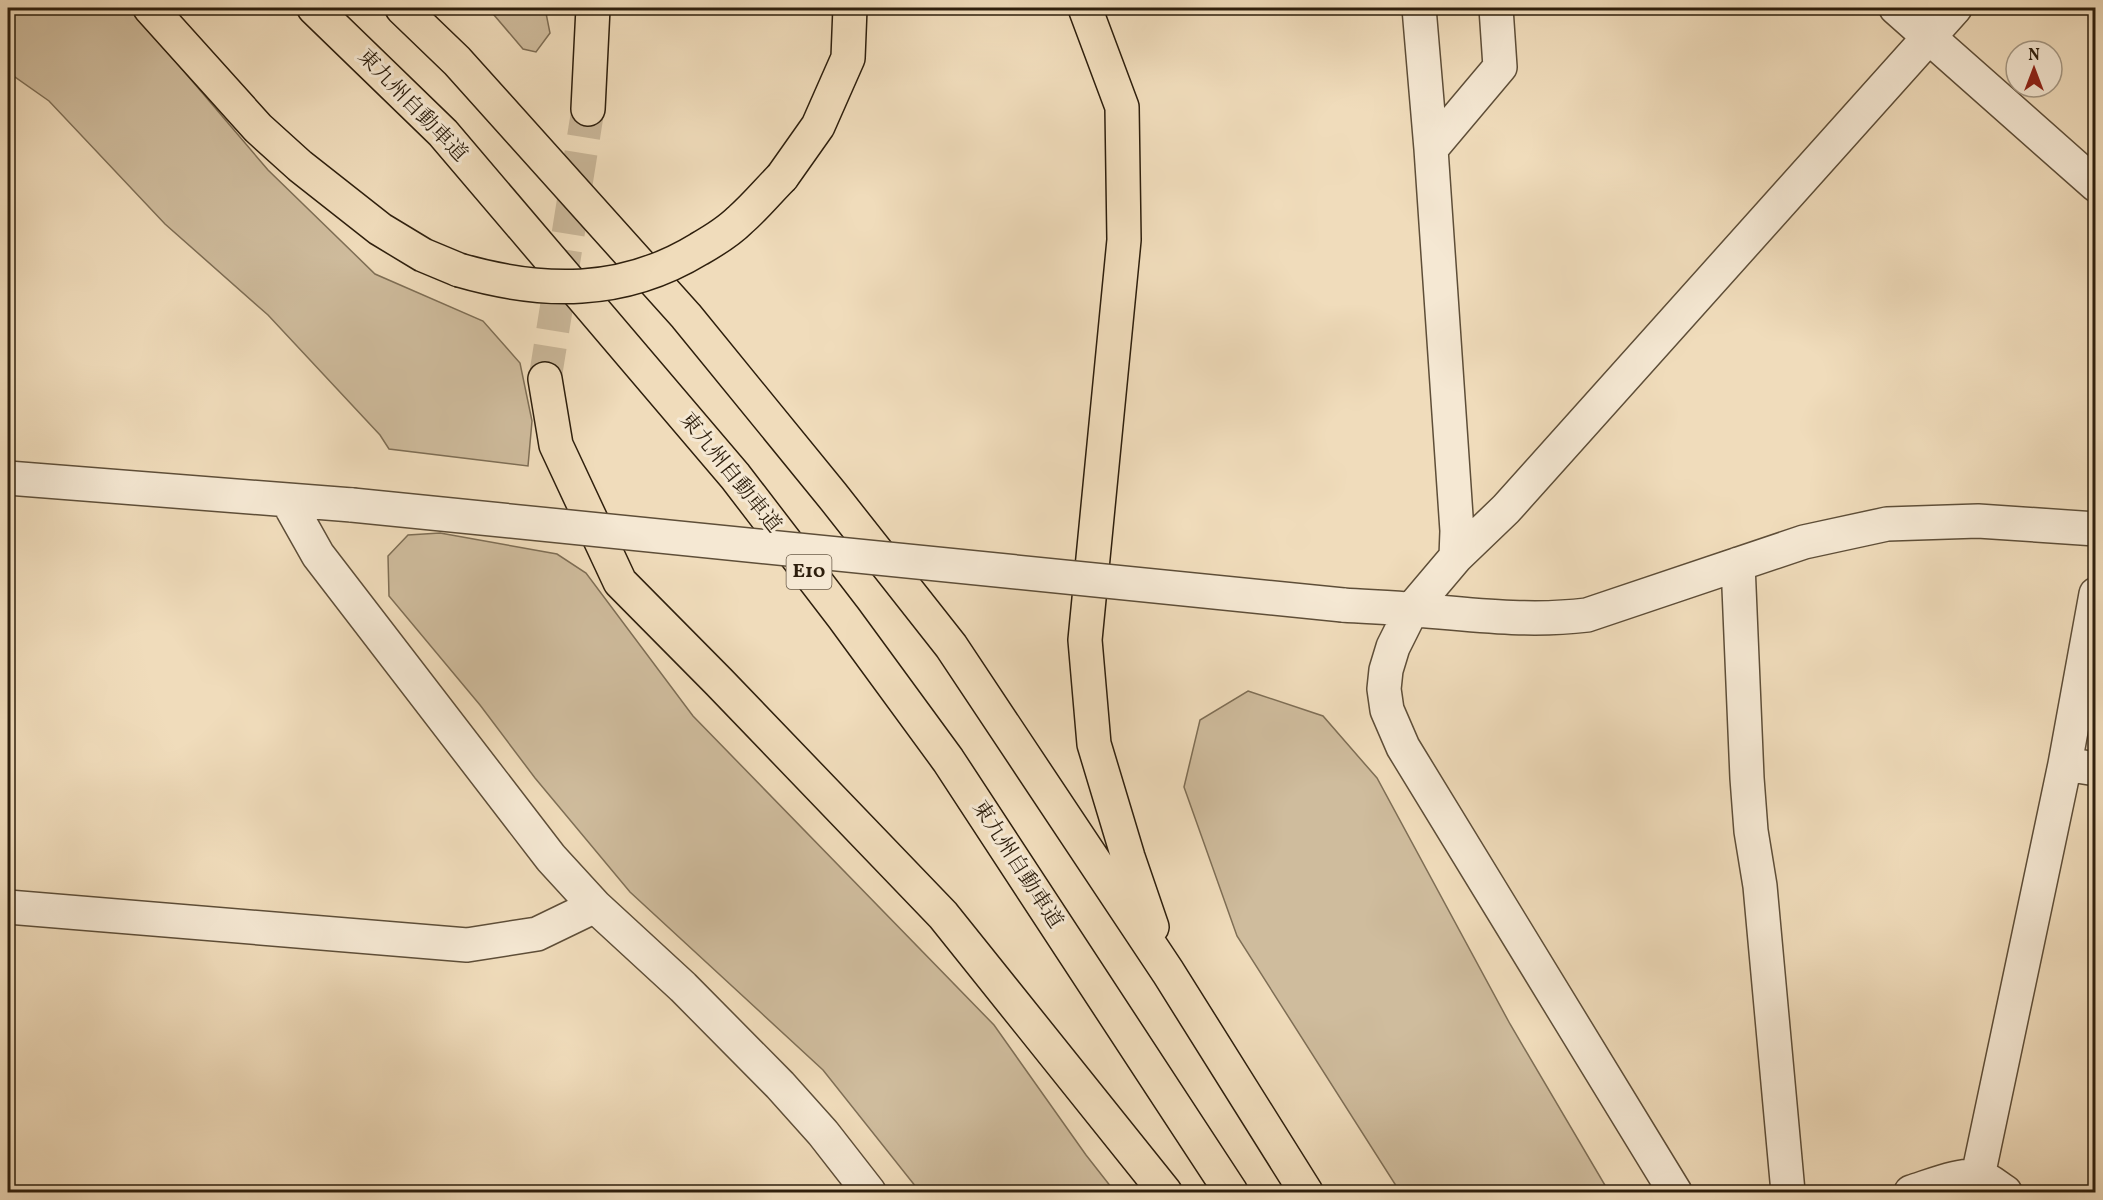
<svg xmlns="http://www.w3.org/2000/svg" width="2103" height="1200" font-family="Vollkorn,'Noto Serif JP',serif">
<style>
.green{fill:#cfbc9d;stroke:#7e6e55;stroke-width:1.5}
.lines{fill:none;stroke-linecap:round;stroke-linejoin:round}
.highway-tunnel{stroke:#c9b698;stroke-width:33;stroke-dasharray:33 16;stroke-linecap:butt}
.minor-casing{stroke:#5e4e38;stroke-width:36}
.highway-casing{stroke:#2e1f0d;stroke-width:36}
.minor{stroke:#f5e8d3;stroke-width:33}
.highway{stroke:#f0dcbb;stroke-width:33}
.minor-bridge-casing{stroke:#5e4e38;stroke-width:36;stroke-linecap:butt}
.highway-bridge-casing{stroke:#2e1f0d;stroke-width:36;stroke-linecap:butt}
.minor-bridge{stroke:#f5e8d3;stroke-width:33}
.highway-bridge{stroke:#f0dcbb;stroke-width:33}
.labels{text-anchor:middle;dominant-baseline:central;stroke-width:6;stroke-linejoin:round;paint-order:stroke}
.shield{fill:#f5e8d3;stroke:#6a5b48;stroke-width:1.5}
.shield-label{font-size:20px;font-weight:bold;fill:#2e1f0d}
.street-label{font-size:21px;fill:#2e1f0d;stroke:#f5e8d3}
</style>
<rect width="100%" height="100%" fill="#f0dcbb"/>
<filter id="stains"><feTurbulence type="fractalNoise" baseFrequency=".00333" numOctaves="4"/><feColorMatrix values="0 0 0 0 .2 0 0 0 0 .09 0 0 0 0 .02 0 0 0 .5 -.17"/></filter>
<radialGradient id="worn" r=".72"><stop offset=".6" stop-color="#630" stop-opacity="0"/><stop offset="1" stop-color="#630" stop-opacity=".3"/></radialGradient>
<path class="green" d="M8,8H130L268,170L375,274L483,321L520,363L532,421L528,466L389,449L380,435L268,315L165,224L49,101L8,72Z
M488,8H545L550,33L536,52L523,49Z
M440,533L557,554L586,573L693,716L994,1025L1086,1155L1115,1192H920L823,1070L630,892L535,778L480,705L389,596L388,556L408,535Z
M1248,691L1323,716L1377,778L1510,1024L1609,1192H1400L1237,936L1184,787L1200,720Z"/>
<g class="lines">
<path class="highway-tunnel" d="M545,379L588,109"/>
<g class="minor-casing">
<path id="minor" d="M1419,8L1431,149L1457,531L1456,557L1412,609L1393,647L1386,670L1384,689L1387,710L1403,747L1675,1192
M1896,8L2096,185
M1431,149L1500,67L1496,8
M8,478L352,505
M287,500L318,555L551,858L595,906L683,987L780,1085L823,1133L869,1192
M1456,557L1506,509L1955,8
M1738,564L1747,778L1751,831L1760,886L1788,1192
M1343,605C1367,607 1392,607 1416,610C1473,615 1530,622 1587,615L1804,542L1887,524L1978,521L2096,529
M2065,764L2096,769
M8,907L467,945L537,934L595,906
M1978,1176L2065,764L2096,594
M1911,1192C1928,1187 1964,1172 1980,1177C1990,1180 1997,1187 2005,1192"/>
</g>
<g class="highway-casing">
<path id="highway" d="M150,8L258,128L300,166L380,229L423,255L459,270
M314,8L443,133L735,476L844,618L948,760L1231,1192
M402,8L457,61L686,316L832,495L951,646L1168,972L1306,1192
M1085,8L1122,107L1124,240L1085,640L1094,744L1128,857L1152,927
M588,109L593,8
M782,177L818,126L848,58L850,8
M545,379L556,445L620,582L719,682L943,915L1165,1192"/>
</g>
<use href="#minor" class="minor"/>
<use href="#highway" class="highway"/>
<g class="minor-bridge-casing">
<path id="minor-bridge" d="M352,505L1343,605"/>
</g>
<g class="highway-bridge-casing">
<path id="highway-bridge" d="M459,270C542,294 622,296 699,249C713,241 728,232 740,220C755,207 768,191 782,177"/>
</g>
<use href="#minor-bridge" class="minor-bridge"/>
<use href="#highway-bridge" class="highway-bridge"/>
</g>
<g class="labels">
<rect class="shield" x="786.5" y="555" width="45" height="34" rx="4.5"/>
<g class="shield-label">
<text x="809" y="572">E10</text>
</g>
<g class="street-label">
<text transform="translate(412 106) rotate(46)">東九州自動車道</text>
<text transform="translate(730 473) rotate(51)">東九州自動車道</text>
<text transform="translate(1017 865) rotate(57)">東九州自動車道</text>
</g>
</g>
<rect width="2103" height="1200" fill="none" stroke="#f0dcbb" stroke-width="30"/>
<rect x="9" y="9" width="2085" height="1182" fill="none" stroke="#2e1f0d" stroke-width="3"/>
<rect x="15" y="15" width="2073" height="1170" fill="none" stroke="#2e1f0d" stroke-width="1.5"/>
<g transform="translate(2034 69)"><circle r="28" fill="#f5e8d3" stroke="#a59884" stroke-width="1.5"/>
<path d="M0-4.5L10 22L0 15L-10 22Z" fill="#8f2418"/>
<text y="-9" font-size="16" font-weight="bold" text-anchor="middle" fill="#2e1f0d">N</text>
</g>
<rect width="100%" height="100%" filter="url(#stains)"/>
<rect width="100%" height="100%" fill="url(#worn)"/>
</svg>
